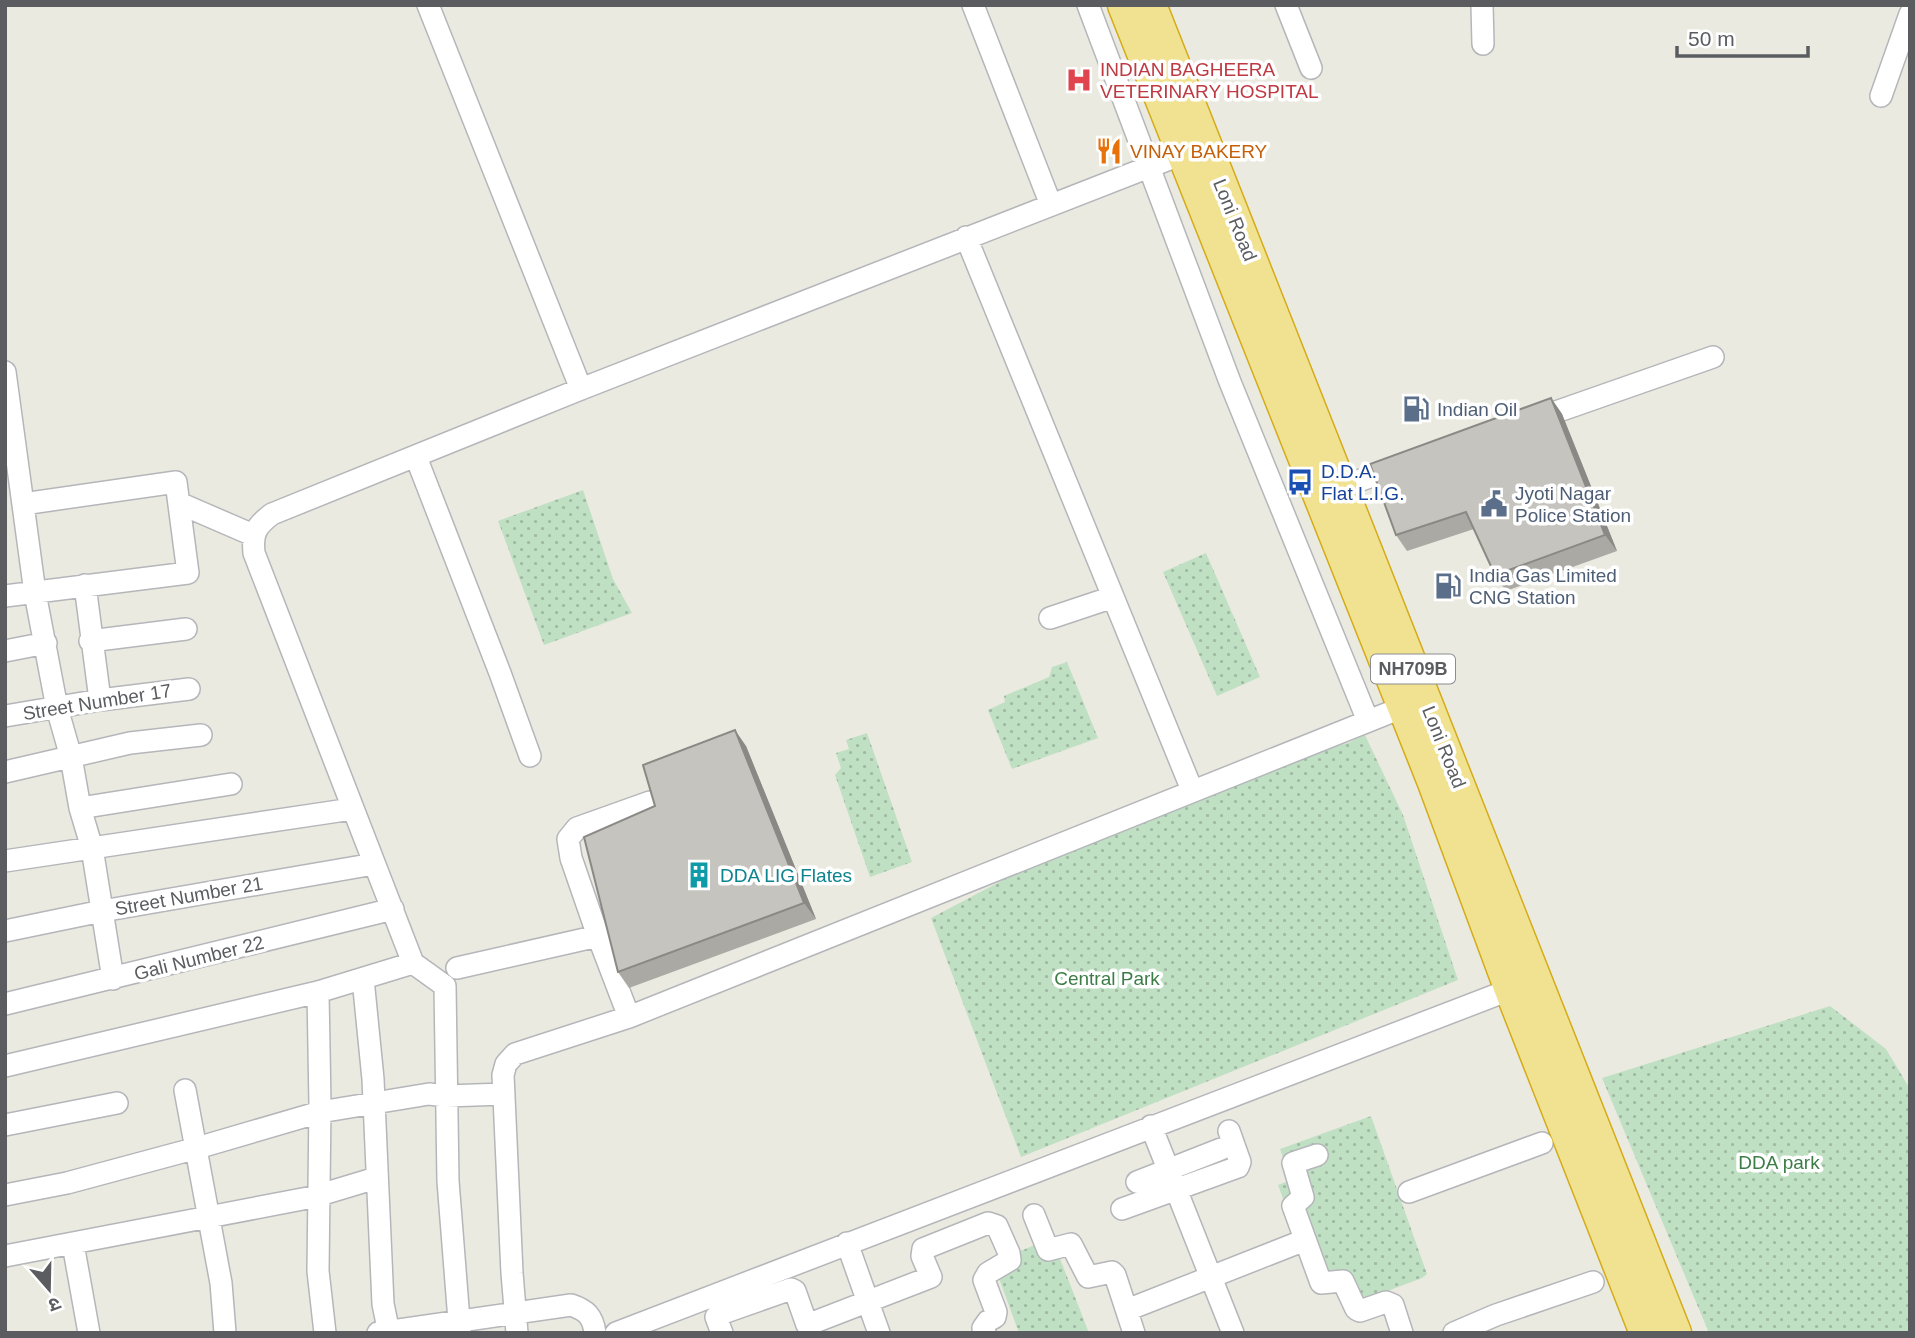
<svg xmlns="http://www.w3.org/2000/svg" width="1915" height="1338" font-family="Helvetica,'Noto Sans Devanagari',sans-serif">
<style>
.green{fill:url(#green-dots)}
.lines{fill:none;stroke-linecap:round;stroke-linejoin:round}
.minor-casing{stroke:#b4b6ba;stroke-width:24}
.highway-casing{stroke:#d4ab18;stroke-width:35}
.minor{stroke:#fff;stroke-width:21}
.highway{stroke:#f1e292;stroke-width:32}
.wall{fill:#aaa9a3}
.shaded-wall{fill:#8b8985}
.building{fill:#c6c4be;stroke:#8b8985;stroke-width:2}
.labels{text-anchor:middle;dominant-baseline:central;stroke-width:7;stroke-linejoin:round;paint-order:stroke}
.shield{fill:#fff;stroke:#8c8d90;stroke-width:2}
.shield-label{font-size:18px;font-weight:bold;fill:#5a5c60}
.health-label{font-size:19px;fill:#be3a42;stroke:#fff;text-anchor:start}
.food-label{font-size:19px;fill:#c56008;stroke:#fff;text-anchor:start}
.street-label{font-size:19px;fill:#5a5c60;stroke:#fff}
.service-label{font-size:19px;fill:#4e5e75;stroke:#fff;text-anchor:start}
.transit-label{font-size:19px;fill:#164399;stroke:#fff;text-anchor:start}
.culture-label{font-size:19px;fill:#0d838f;stroke:#fff;text-anchor:start}
.park-label{font-size:19px;fill:#3c7d46;stroke:#fff}
</style>
<defs>
<pattern id="green-dots" width="8" height="8" patternUnits="userSpaceOnUse" patternTransform="scale(1.75)"><rect width="8" height="8" fill="#c0e0c3"/><path d="M2 2h.1M6 6h.1" fill="none" stroke="#9fb9a2" stroke-width="1.8" stroke-linecap="round"/></pattern>
</defs>
<rect width="100%" height="100%" fill="#ebeae1"/>
<path class="green" d="M583,490L613,579L632,613L544,645L498,521Z
M1206,553L1260,677L1217,696L1163,572Z
M1067,662L1098,738L1012,769L988,710L1005,702L1004,696L1049,677L1052,667Z
M867,733L912,862L870,877L835,775L841,768L836,753L849,749L846,740Z
M1365,735L1403,815L1458,980L1021,1157L931,918L1043,859L1295,758L1348,743Z
M1830,1006L1886,1049L1910,1089V1333H1709L1602,1078Z
M1371,1116L1427,1274L1422,1278L1353,1304L1340,1270L1313,1280L1278,1185L1291,1180L1280,1149Z
M1052,1238L1089,1333H1019L993,1262Z"/>
<g class="lines">
<g class="minor-casing">
<path id="minor" d="M428,5L581,389
M973,5L1051,205
M1088,5L1230,382L1368,721
M1286,5L1311,68
M1482,5L1483,44
M1881,96L1910,14
M966,237L1192,790
M5,372L35,593L57,708L71,757L80,808L92,848L113,979
M1533,420L1713,357
M416,457L500,673L530,756
M1341,487L1401,466
M179,503L253,535
M85,585L100,700
M5,596L188,573L176,482L23,504
M1050,618L1113,597
M90,641L186,629
M5,651L46,643
M5,716L100,700L189,689
M5,772L130,743L201,735
M80,808L231,784
M5,861L352,809
M5,931L102,911L374,864
M598,936L629,1017
M457,968L598,936L571,858L568,839L577,828L650,802
M363,979L373,1079L383,1304L389,1333
M318,992L320,1105L318,1271L325,1333
M5,1004L393,909
M5,1066L318,992L413,963
M185,1090L221,1283L225,1333
M5,1125L117,1103
M1151,1126L1233,1333
M1317,1155L1293,1163L1303,1197L1293,1206L1321,1283L1343,1281L1356,1309L1360,1311L1386,1302L1393,1305L1402,1333
M1137,1182L1221,1149
M1409,1192L1542,1143
M5,1195L67,1183L197,1148L320,1112L429,1094L446,1096L504,1094
M1122,1209L1238,1167L1240,1162L1229,1131
M1034,1215L1048,1250L1071,1244L1088,1277L1112,1272L1115,1275L1134,1333
M847,1243L879,1333
M73,1244L89,1333
M5,1256L313,1197L376,1178
M1127,1310L1305,1240
M378,1333L571,1305C586,1310 593,1316 595,1333
M460,1333L448,1181L445,986L413,963L254,553C252,533 256,526 272,514L581,389L1195,149
M517,1333L512,1273L503,1075L506,1064L515,1054L629,1017L1416,702
M616,1333L1522,985
M722,1333L716,1317L720,1314L791,1289L795,1291L807,1325L931,1277L922,1256L923,1249L988,1223L997,1226L1009,1253L1010,1260L988,1273L984,1280L996,1312L995,1317L988,1321L983,1328L985,1333
M1454,1333L1496,1315L1593,1282"/>
</g>
<g class="highway-casing">
<path id="highway" d="M1124,5L1433,780L1511,990L1646,1333
M1150,5L1675,1333"/>
</g>
<use href="#minor" class="minor"/>
<use href="#highway" class="highway"/>
</g>
<path class="wall" d="M1551,398L1562,414L1617,551L1506,591L1495,575L1474,529L1407,551L1396,535Z
M746,746L816,919L629,988L618,972L655,806Z"/>
<path class="shaded-wall" d="M1551,398L1562,414L1617,551L1605,535Z
M735,730L746,746L816,919L804,903Z"/>
<path class="building" d="M1551,398L1605,535L1495,575L1466,512L1396,535L1370,464Z
M735,730L804,903L618,972L584,837L655,806L643,765Z"/>
<defs>
<g id="hospital-bare" transform="scale(2.1)"><path d="M-5-5h3v3.5h4V-5h3V5h-3V1.5h-4V5h-3Z" fill="#e0444e" stroke="#fff" stroke-width="2.5" paint-order="stroke"/></g>
<g id="restaurant-bare" transform="scale(2.1)"><path d="M-5-6h1v4h1v-4h1v4h1v-4h1v5L-1.5 .5V6h-2V.5L-5-1ZM5-6V6H3V1.5H1.5Q1.5-4 5-6Z" fill="#e8710a" stroke="#fff" stroke-width="2.5" paint-order="stroke"/></g>
<g id="fuel-bare" transform="scale(2.1)"><path d="M-5.5-6h7V0h2V4h1.3V-2.5L3-4.5l.8-.8L6-3V5H2.5V1h-1V6h-7ZM-4.2-4.7v3.2H.2V-4.7Z" fill="#5c6f8a" stroke="#fff" stroke-width="2.5" paint-order="stroke"/></g>
<g id="bus-bare" transform="scale(2.1)"><path d="M-5-6H5V4H4V6H2V4H-2V6H-4V4H-5ZM-3.5-4V0h7V-4ZM-3.5 1.2v1.5H-2V1.2ZM2 1.2v1.5H3.5V1.2Z" fill="#1a4fb4" stroke="#fff" stroke-width="2.5" paint-order="stroke"/></g>
<g id="civic-bare" transform="scale(2.1)"><path d="M-.6-6.5H3V-4.5H.6V-3L4-1V1h2V6H-6V1h2V-1L-.6-3ZM-1.2 2.5V6h2.4V2.5Z" fill="#5c6f8a" stroke="#fff" stroke-width="2.5" paint-order="stroke"/></g>
<g id="building-bare" transform="scale(2.1)"><path d="M-4-6H4V6H1V3H-1V6H-4ZM-2.5-4.3h1.7v1.8h-1.7ZM.8-4.3h1.7v1.8H.8ZM-2.5-1h1.7V.8h-1.7ZM.8-1h1.7V.8H.8Z" fill="#0f9aa8" stroke="#fff" stroke-width="2.5" paint-order="stroke"/></g>
</defs>
<g fill-rule="evenodd">
<use href="#hospital-bare" x="1079" y="80"/>
<use href="#restaurant-bare" x="1109" y="151"/>
<use href="#fuel-bare" x="1416" y="409"/>
<use href="#bus-bare" x="1300" y="482"/>
<use href="#civic-bare" x="1494" y="504"/>
<use href="#fuel-bare" x="1448" y="586"/>
<use href="#building-bare" x="699" y="875"/>
</g>
<g class="labels">
<rect class="shield" x="1371" y="654.5" width="84" height="29" rx="5"/>
<g class="shield-label">
<text x="1413" y="669">NH709B</text>
</g>
<g class="health-label">
<text x="1100" y="69">INDIAN BAGHEERA<tspan x="1100" dy="22">VETERINARY HOSPITAL</tspan></text>
</g>
<g class="food-label">
<text x="1130" y="151">VINAY BAKERY</text>
</g>
<g class="street-label">
<text transform="translate(1235 220) rotate(68)">Loni Road</text>
<text transform="translate(97 702) rotate(-9)">Street Number 17</text>
<text transform="translate(1444 747) rotate(68)">Loni Road</text>
<text transform="translate(189 896) rotate(-10)">Street Number 21</text>
<text transform="translate(199 958) rotate(-14)">Gali Number 22</text>
</g>
<g class="service-label">
<text x="1437" y="409">Indian Oil</text>
<text x="1515" y="493">Jyoti Nagar<tspan x="1515" dy="22">Police Station</tspan></text>
<text x="1469" y="575">India Gas Limited<tspan x="1469" dy="22">CNG Station</tspan></text>
</g>
<g class="transit-label">
<text x="1321" y="471">D.D.A.<tspan x="1321" dy="22">Flat L.I.G.</tspan></text>
</g>
<g class="culture-label">
<text x="720" y="875">DDA LIG Flates</text>
</g>
<g class="park-label">
<text x="1107" y="978">Central Park</text>
<text x="1779" y="1162">DDA park</text>
</g>
</g>
<rect width="1915" height="1338" fill="none" stroke="#5a5c60" stroke-width="14"/>
<g transform="translate(49 1289) rotate(160)" stroke="#ffffff" stroke-width="5" paint-order="stroke">
<path d="M0-5L12 26L0 18L-12 26Z" fill="#5a5c60"/>
<text y="-10" font-size="19" font-weight="bold" text-anchor="middle" fill="#5a5c60">उ</text>
</g>
<path d="M1677 46v10h131v-10" fill="none" stroke="#5a5c60" stroke-width="3.5"/>
<text x="1688" y="46" font-size="21" fill="#5a5c60" stroke="#ffffff" stroke-width="5" paint-order="stroke">50 m</text>
</svg>
